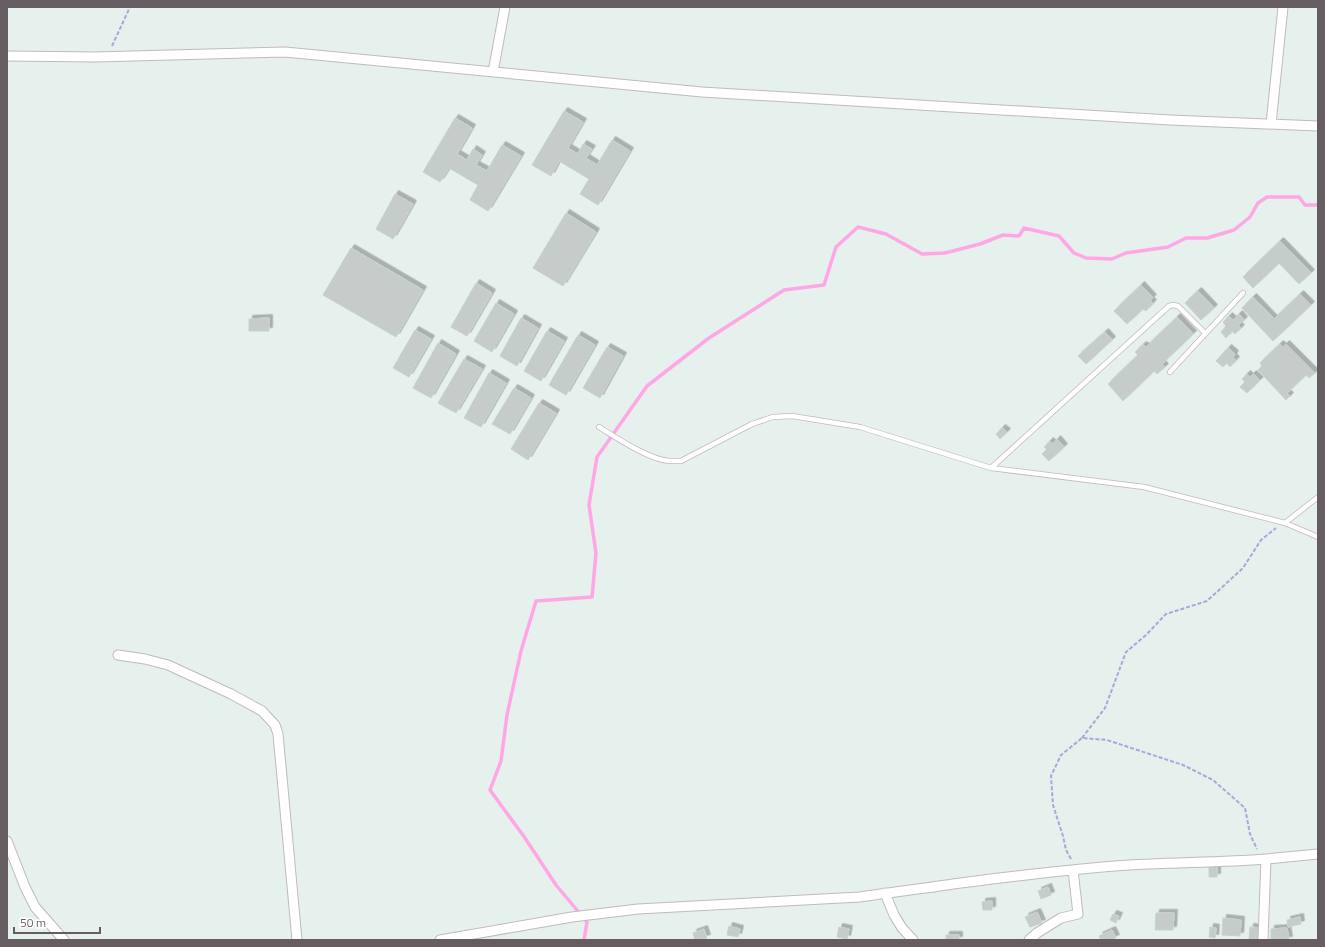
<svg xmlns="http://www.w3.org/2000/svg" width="1325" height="947" font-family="'Titillium Web',sans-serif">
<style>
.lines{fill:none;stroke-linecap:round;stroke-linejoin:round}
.stream{stroke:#ffa7e5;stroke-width:3.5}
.building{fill:#c5ccc9;stroke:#c4d4cd;filter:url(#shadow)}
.lane-casing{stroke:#c1babe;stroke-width:6}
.street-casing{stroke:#c1babe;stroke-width:11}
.path{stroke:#aca6d9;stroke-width:2;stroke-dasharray:4 2;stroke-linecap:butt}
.lane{stroke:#fff;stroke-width:4.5}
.street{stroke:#fff;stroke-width:9}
</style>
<defs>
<filter id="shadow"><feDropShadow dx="3.5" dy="-3.5" stdDeviation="0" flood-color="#0004"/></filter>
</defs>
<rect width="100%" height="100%" fill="#e6f0ec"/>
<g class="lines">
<path class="stream" d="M584,940L587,922L556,885L525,838L490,790L501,761L507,715L521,651L536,601L592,597L596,553L589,505L597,457L647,386L709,338L784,290L824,285L836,247L858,227L886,234L922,254L945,253L980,244L1003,235L1019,236L1024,228L1059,236L1074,253L1086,258L1112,259L1126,253L1168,247L1186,238H1207L1234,230L1250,217L1258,203L1267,197H1299L1305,205H1316L1318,204"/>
</g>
<path class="building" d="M564,111L583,122L568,148L578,154L583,144L592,149L586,158L597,165L612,140L630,151L598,205L580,194L589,179L559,161L551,176L532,165Z
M455,118L472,128L457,154L467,160L473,149L482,155L476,165L487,171L502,145L521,156L488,211L470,200L478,185L449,168L440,182L423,172Z
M395,194L413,204L393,239L376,229Z
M566,213L596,232L563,286L533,268Z
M1280,241L1311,273L1299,284L1279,263L1253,288L1243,277Z
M351,248L423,290L396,337L323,295Z
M476,283L492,293L467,336L451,327Z
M1141,285L1153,298L1150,300L1153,303L1146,311L1143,309L1127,324L1114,311Z
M1198,291L1214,308L1201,320L1185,303Z
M1300,294L1311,305L1273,341L1242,308L1253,297L1274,319Z
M496,303L514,314L492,352L474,341Z
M1239,314L1244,320L1238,326L1241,328L1235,334L1232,331L1226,338L1221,332L1226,326L1223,322L1229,316L1233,320Z
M1177,317L1193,334L1162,364L1165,367L1157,374L1154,371L1123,401L1108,384L1138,355L1135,352L1143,345L1146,347Z
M269,318V331H249V319Z
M521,318L538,328L517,366L500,356Z
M415,330L431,339L409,377L393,368Z
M547,331L564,341L541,381L524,371Z
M1105,332L1112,340L1086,364L1078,356Z
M578,335L595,345L566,395L549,385Z
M438,343L456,354L431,398L413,388Z
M1280,344L1283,347L1286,344L1315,373L1309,378L1306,375L1287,393L1290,396L1286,400L1258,370L1262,366L1260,363Z
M607,347L623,356L600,398L583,388Z
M1228,348L1235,354L1233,357L1236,360L1230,367L1227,363L1223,367L1216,361Z
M464,359L482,369L456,413L438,403Z
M489,373L506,383L481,427L464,418Z
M1247,374L1250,377L1253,374L1260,380L1247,393L1240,387L1245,382L1242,379Z
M514,388L531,398L510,434L492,424Z
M539,403L556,413L528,460L511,449Z
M1002,428L1007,432L1000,439L996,434Z
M1057,439L1064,447L1049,461L1042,454L1047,449L1044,447L1050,441L1053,444Z
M1209,866H1217V877H1209Z
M1048,887L1051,895L1041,899L1038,891Z
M992,901V910H983L982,902Z
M1037,912L1042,923L1030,927L1025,917Z
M1156,913H1174L1173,930H1155Z
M1113,914L1119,916L1116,923L1110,920Z
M1300,917L1301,924L1288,927L1287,920Z
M1223,918L1241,920L1240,936L1222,935Z
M729,926L740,929L738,937L727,935Z
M839,927L849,929L847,939L837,937Z
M1210,927L1216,928L1215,938L1209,937Z
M1250,927L1261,928L1260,939H1249Z
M1287,928L1289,940H1271V929Z
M704,929L707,938L695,940L693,933Z
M1112,930L1116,938L1111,940H1101L1099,936Z
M946,935H959V940H946Z"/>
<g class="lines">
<g class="lane-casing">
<path id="lane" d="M1170,372L1243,293
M599,427C617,438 648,459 669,461C673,461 677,461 681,461L752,424L773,417L792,416L860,427L991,468L1144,487L1285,523L1318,537
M991,468L1169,306L1173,305L1178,306L1205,333
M1285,523L1318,497"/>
</g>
<g class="street-casing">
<path id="street" d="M7,56L95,57L285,52L702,92L1170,120L1318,126
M493,72L505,7
M1271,124L1283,7
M118,655L145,659L168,665L231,694L262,711L275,725L278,734L297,940
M7,841L25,887L35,907L64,940
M1266,859L1318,854
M885,893L894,915L902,928L913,940
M440,940L572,917L638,909L860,897C891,892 922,889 953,884C1007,877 1061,870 1115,866C1166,862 1216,863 1266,859L1263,940
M1029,940L1037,933L1061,918L1078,914L1073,870"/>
</g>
<path class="path" d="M112,46L130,7
M1082,738L1105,708L1126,652L1146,635L1166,614L1207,601L1243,568L1261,540L1276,528
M1071,859L1066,850L1063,836L1053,805L1051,776L1061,755L1082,738L1107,740L1183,765L1213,780L1245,808L1250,834L1257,849"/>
<use href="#lane" class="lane"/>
<use href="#street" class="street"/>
</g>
<rect width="1325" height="947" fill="none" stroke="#665d62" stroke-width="16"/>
<path d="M14 927v6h86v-6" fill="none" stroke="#665d62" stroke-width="2"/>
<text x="20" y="927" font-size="12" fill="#665d62" stroke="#ffffff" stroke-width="3" paint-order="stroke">50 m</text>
</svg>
